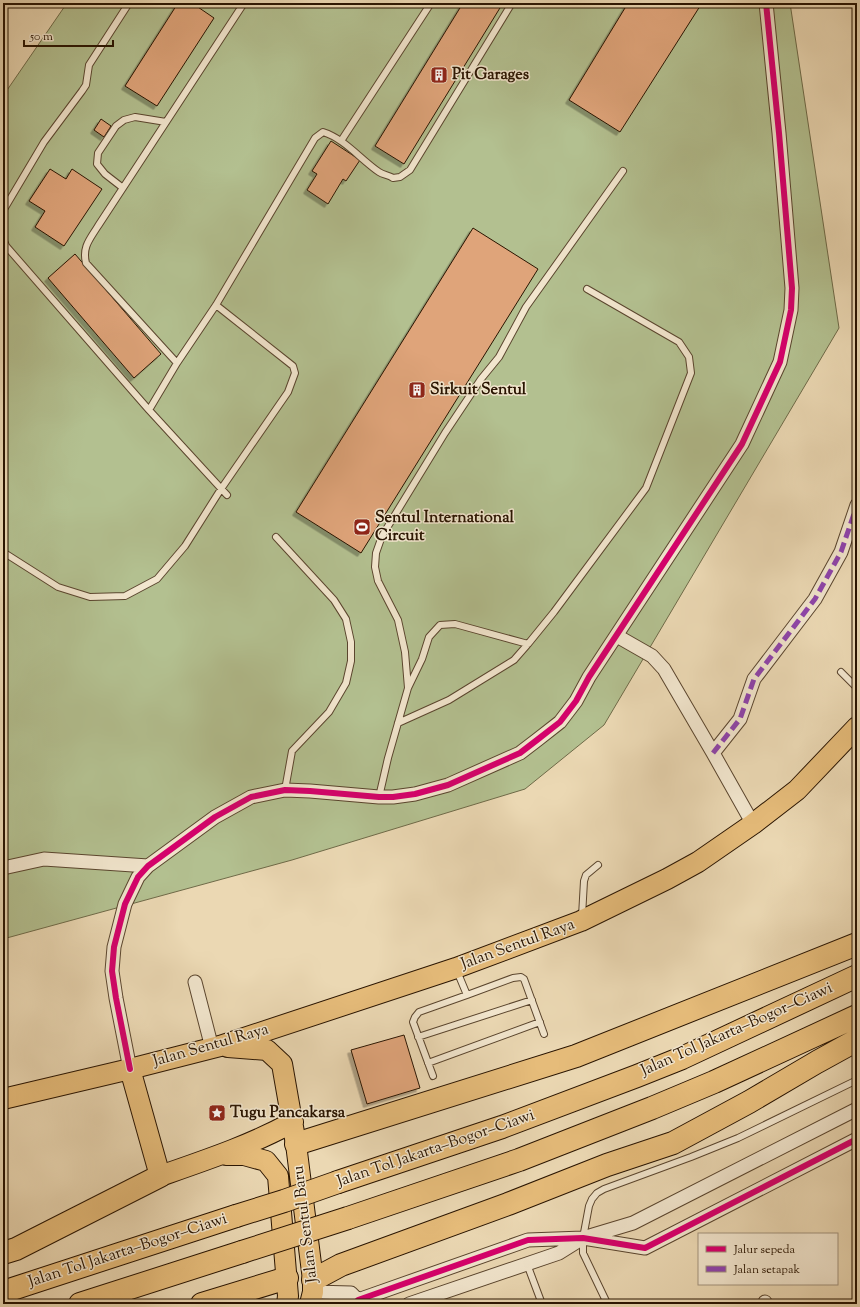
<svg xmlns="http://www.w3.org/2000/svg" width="860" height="1307" font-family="'Sorts Mill Goudy',serif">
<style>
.green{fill:#b3c090;stroke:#6e6a48}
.building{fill:#dfa47a;stroke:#291401;filter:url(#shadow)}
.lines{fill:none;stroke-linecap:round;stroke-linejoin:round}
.service-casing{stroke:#5a452e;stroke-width:8}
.minor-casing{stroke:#5a452e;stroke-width:15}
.primary-casing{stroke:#291401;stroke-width:22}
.motorway-casing{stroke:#291401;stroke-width:24}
.service{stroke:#f2e6ce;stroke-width:6}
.minor{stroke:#f2e6ce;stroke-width:13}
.primary{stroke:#e6bc7a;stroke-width:20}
.motorway{stroke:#e6bc7a;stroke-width:22}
.motorway-bridge-casing{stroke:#291401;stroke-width:24;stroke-linecap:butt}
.motorway-bridge{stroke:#e6bc7a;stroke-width:22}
.quiet{stroke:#8e44ad;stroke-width:5;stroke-dasharray:10 5;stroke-linecap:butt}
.cycleway-casing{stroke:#f2e6ce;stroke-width:8}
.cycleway{stroke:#d6006c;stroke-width:6}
.labels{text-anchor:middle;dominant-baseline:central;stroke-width:3;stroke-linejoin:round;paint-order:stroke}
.poi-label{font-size:16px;font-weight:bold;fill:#291401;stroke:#f2e6ce;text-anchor:start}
.street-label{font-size:16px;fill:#291401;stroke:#f2e6ce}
</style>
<defs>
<filter id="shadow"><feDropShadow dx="-3.5" dy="3.5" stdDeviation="0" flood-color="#0004"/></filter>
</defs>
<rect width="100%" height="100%" fill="#ebd8b3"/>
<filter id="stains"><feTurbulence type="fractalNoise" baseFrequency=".005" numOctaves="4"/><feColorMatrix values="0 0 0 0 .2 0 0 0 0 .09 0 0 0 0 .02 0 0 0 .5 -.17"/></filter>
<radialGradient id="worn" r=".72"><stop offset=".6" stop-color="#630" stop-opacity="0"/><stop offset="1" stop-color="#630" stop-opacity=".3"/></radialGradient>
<path class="green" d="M67,3H790L839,328L604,725L525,789L292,860L3,939V96Z"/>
<path class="building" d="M178,3H192L214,18L157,106L125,86Z
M463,3H503L404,164L375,146Z
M628,3H702L620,132L569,100Z
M101,119L111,126L104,137L94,130Z
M331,141L360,160L346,181L343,179L328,204L307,190L317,174L312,171Z
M50,169L66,179L72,169L102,189L64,246L35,227L45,211L29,201Z
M473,228L538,269L361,553L296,512Z
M75,254L161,354L134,378L48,278Z
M404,1035L420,1088L367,1104L351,1050Z"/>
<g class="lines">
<g class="service-casing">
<path id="service" d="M341,141L431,3
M123,188L105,174L97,164L98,153L116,126L124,120L135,117L166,122
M3,211L44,142L82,91L86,85L89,65L129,3
M3,238L6,246L149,410L227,495
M177,363L86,263C82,247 90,239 98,226L244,3
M149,410L177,363L216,305L315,138L323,132C345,139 360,159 379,172C383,175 389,175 393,178L400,177L410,170L512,3
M276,537L334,600L346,619L351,642V661L346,683L329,712L292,751L285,790
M3,552L58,587L90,597L125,596L157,579L185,546L221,489L288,392L295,373L293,366L216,305
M841,672L857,688
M408,688L422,659L429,637L440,625L455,624L528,644
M398,723L449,700L514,660L528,644L554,612L646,488L691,373L689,357L679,342L587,289
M379,797L388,758L408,688L405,652L398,620L378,581L375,567L376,553L382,536L445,433L481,379L499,357L526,307L623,171
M582,916L584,881L586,875L598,865
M457,971L467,995L513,978L521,977L524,979L544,1034
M418,1037L532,1000
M428,1063L540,1022
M433,1076L413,1022L415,1017L419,1012L467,995
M527,1264L542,1304
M607,1303L583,1253V1238L589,1206L592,1199L597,1193L604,1189L691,1157L738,1138L857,1080"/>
</g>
<g class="minor-casing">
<path id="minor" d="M617,636L652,656L664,669L713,753L753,824
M713,753L740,719L754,679L815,599L841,552L857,505
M3,868L44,859L148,866
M195,982L212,1048
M130,1069L116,998L112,971L114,947L125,904L138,877L148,866L215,817L251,797L285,790L310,791L379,797H393L415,794L448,785L520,753L537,740L560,722L576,701L589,677L742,444L780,362L791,310L792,288L779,133L766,3
M313,1292L351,1293L358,1300L359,1304
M358,1300L528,1240L583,1238L645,1248L857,1139
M765,1302L766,1304
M409,1304L559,1253L583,1238L633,1223L857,1109"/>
</g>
<g class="primary-casing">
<path id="primary" d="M228,1047L267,1050L282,1064L296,1144L313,1280V1292L310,1304
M130,1069L160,1176C206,1160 251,1145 293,1122
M3,1099L130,1069L220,1046L456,968L581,921L667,879L698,862L753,824L797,790L857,727
M226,1155H244L266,1161L278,1176L288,1296L287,1304"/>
</g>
<g class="motorway-casing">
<path id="motorway" d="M296,1144L576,1056L857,944
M338,1182L502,1127L637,1076L682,1058L857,976
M348,1218L519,1160L652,1108L714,1082L857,1016
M3,1253L16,1249L160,1176
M313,1280L341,1265L508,1204L607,1165L673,1143L749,1102L817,1062L857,1040
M3,1292L236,1216
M80,1304L242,1252
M202,1304L287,1278"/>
</g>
<use href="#service" class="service"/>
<use href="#minor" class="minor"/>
<use href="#primary" class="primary"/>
<use href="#motorway" class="motorway"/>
<g class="motorway-bridge-casing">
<path id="motorway-bridge" d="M236,1216L284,1201L338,1182
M242,1252L348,1218"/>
</g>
<use href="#motorway-bridge" class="motorway-bridge"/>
<path class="quiet" d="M713,753L740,719L754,679L815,599L841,552L857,505
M765,1302L766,1304"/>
<g class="cycleway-casing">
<path id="cycleway" d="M130,1069L116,998L112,971L114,947L125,904L138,877L148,866L215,817L251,797L285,790L310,791L379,797H393L415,794L448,785L520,753L537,740L560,722L576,701L589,677L742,444L780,362L791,310L792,288L779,133L766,3
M358,1300L528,1240L583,1238L645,1248L857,1139"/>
</g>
<use href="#cycleway" class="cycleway"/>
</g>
<defs>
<g id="building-square" transform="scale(0.9)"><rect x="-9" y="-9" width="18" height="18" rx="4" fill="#8f2418" stroke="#f2e6ce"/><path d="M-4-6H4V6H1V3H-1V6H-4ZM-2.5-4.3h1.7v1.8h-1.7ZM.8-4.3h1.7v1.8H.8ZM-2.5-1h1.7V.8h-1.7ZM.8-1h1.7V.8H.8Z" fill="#fff"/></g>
<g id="stadium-square" transform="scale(0.9)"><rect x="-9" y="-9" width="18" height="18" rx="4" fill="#8f2418" stroke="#f2e6ce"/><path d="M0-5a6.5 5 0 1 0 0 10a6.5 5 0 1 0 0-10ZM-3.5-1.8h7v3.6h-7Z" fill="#fff"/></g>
<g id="sight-square" transform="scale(0.9)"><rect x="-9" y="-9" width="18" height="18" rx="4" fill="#8f2418" stroke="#f2e6ce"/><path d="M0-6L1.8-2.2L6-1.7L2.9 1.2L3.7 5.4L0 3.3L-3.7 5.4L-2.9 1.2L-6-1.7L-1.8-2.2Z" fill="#fff"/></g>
</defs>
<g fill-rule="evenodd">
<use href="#building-square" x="439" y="75"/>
<use href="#building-square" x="417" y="390"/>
<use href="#stadium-square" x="362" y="527"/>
<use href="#sight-square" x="217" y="1113"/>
</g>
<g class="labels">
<g class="poi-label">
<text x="452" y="75">Pit Garages</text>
<text x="430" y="390">Sirkuit Sentul</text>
<text x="375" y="518">Sentul International<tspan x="375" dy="18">Circuit</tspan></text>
<text x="230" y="1113">Tugu Pancakarsa</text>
</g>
<g class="street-label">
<text transform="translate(518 945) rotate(-20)">Jalan Sentul Raya</text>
<text transform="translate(737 1030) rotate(-24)">Jalan Tol Jakarta–Bogor–Ciawi</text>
<text transform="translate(211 1046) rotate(-16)">Jalan Sentul Raya</text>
<text transform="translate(436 1149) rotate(-19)">Jalan Tol Jakarta–Bogor–Ciawi</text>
<text transform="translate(306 1224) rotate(-97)">Jalan Sentul Baru</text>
<text transform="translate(128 1251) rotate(-18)">Jalan Tol Jakarta–Bogor–Ciawi</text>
</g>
</g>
<rect width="860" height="1307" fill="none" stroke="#ebd8b3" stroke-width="16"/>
<rect x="4" y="4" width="852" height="1299" fill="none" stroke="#291401" stroke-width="2"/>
<rect x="8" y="8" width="844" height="1291" fill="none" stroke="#291401"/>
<rect x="698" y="1233" width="140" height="52" fill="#f2e6ce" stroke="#a2927c"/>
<rect x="706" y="1246" width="20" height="6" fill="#d6006c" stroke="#a2927c"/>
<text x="734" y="1253" font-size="12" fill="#291401">Jalur sepeda</text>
<rect x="706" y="1266" width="20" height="6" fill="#8e44ad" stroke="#a2927c"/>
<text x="734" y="1273" font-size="12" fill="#291401">Jalan setapak</text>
<path d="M24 40v6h89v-6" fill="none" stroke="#291401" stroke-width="2"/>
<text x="30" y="40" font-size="12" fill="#291401" stroke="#f2e6ce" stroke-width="3" paint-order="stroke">50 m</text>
<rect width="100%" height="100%" filter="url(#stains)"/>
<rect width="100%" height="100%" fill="url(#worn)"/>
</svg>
